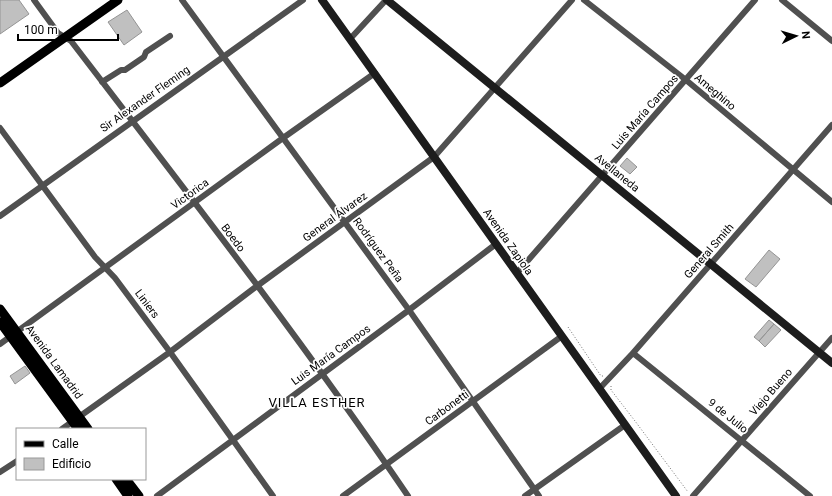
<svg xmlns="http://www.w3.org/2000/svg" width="832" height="496" font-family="Roboto,sans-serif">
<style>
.building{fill:#c0c0c0;stroke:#949494}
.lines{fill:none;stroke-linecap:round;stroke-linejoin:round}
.path{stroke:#727272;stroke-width:1;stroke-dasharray:1 2;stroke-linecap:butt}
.street{stroke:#505050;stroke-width:6}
.secondary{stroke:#1d1d1d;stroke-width:8}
.primary{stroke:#000;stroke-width:9}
.labels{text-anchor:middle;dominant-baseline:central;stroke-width:3.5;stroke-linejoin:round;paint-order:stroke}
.street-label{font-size:11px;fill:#000;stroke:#fff}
.quarter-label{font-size:13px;letter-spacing:1px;fill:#000;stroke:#fff}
</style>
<rect width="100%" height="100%" fill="#fff"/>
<path class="building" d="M0,0H19L29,14L0,34Z
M127,10L142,32L124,45L108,22Z
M627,158L637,167L630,174L620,166Z
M769,250L780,259L756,287L745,279Z
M769,320L774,324L759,341L754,337Z
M774,324L781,330L765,347L759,341Z
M25,366L30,373L15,384L10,376Z"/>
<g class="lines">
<path class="path" d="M568,327L601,376H603
M611,386V390L635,421L688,492"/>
<path class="street" d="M34,0L58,33L71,41C186,191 302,340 408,496
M182,0L409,310L539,496
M584,0L686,80L832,202
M782,0L832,41
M350,39L386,0
M102,82L121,70H125L144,57L146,52L170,36
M0,128L95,257L115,278L170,352L273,496
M0,216L303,0
M517,273L755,0
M0,344L283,138L375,73
M633,353L810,496
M600,388L633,353L832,125
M62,429L170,352L257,286L434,157L572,0
M0,472L17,461
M157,496L409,310L496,244
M343,496L562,336
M525,496L625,425
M693,496L832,338"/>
<path class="secondary" d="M322,0L676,496
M387,0L832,363"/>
<path class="primary" d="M0,83L118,0
M0,309L88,429
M0,322L78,429
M116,479L128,496
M126,479L139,496"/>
</g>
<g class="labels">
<g class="street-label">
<text transform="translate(715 92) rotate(40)">Ameghino</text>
<text transform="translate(145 99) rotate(-35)">Sir Alexander Fleming</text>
<text transform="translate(645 112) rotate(-49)">Luis María Campos</text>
<text transform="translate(617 173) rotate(39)">Avellaneda</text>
<text transform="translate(190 194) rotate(-36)">Victorica</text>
<text transform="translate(335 217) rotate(-36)">General Álvarez</text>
<text transform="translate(233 238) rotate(53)">Boedo</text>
<text transform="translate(508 242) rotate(55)">Avenida Zapiola</text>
<text transform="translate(378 250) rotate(54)">Rodríguez Peña</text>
<text transform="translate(709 251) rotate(-49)">General Smith</text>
<text transform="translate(147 304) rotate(53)">Liniers</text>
<text transform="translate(331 355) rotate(-36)">Luis María Campos</text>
<text transform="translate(54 362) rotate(54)">Avenida Lamadrid</text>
<text transform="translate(771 392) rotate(-49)">Viejo Bueno</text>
<text transform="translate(447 408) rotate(-36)">Carbonetti</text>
<text transform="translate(728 416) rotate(39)">9 de Julio</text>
</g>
<g class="quarter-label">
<text x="317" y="402">VILLA ESTHER</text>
</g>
</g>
<rect x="16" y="428" width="130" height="52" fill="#ffffff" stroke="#999999"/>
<rect x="24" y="441" width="20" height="6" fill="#000000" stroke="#999999"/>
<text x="52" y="448" font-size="12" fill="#000000">Calle</text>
<rect x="24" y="458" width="20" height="12" fill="#c0c0c0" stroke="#999999"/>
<text x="52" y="468" font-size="12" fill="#000000">Edificio</text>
<g transform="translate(796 36) rotate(85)" stroke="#ffffff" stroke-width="3" paint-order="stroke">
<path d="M0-3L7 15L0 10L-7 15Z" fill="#000000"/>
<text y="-6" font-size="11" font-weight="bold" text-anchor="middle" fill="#000000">N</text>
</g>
<path d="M18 34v6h100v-6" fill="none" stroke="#000000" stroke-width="2"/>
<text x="24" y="34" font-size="12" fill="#000000" stroke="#ffffff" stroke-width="3" paint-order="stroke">100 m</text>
</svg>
